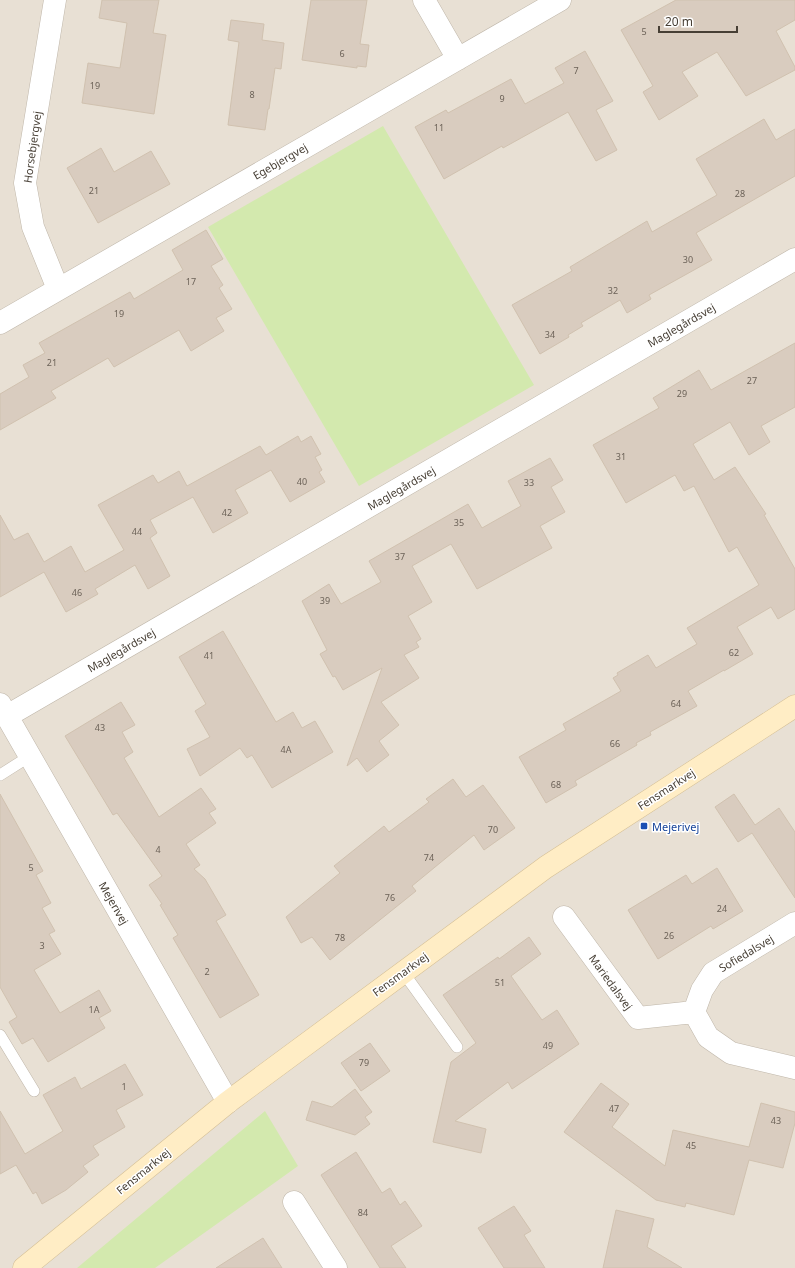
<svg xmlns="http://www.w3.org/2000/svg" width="795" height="1268" font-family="'Noto Sans',sans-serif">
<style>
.residential{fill:#e8e0d4}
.green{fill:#d3e9ae}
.building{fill:#d9ccbf;stroke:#d0c1af}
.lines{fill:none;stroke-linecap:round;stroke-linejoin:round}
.lane-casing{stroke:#bfb6a9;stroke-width:12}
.street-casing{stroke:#bfb6a9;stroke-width:23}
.secondary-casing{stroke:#d5bf95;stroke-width:23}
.lane{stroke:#fff;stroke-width:11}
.street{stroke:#fff;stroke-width:22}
.secondary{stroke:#ffedc5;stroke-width:22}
.transit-dot{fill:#1a4fb4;stroke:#fff;stroke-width:1.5}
.labels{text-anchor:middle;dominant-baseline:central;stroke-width:3;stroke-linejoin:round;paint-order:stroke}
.number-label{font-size:9px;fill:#6c6258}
.street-label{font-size:11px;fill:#473f35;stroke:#fff}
.transit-label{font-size:11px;fill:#164399;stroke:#fff;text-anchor:start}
</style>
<rect width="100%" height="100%" fill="#f4efe7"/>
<path class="residential" d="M0,0H795V1268H0Z"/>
<path class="green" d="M383,126L534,385L359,486L208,227Z
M265,1111L298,1166L155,1268H77Z"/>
<path class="building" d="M102,0H159L153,33L166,35L154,114L82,103L88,63L120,68L127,23L99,18Z
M311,0H367L360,44L369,45L366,67L357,66V68L302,60Z
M676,0H795V20L776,31L795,67V70L746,96L717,52L682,72L698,96L659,120L643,92L653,86L621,30Z
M231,20L264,24L262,40L284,43L281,69L275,68L269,109H268L265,130L228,125L239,42L228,40Z
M585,51L613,101L596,110L617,150L596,161L568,112L503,148L502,146L444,179L415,127L446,110L448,113L511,79L525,104L564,83L555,68Z
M764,119L776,140L795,129V176L696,233L712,260L649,295L651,299L627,313L620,300L581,323L583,326L568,335L569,337L540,354L512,305L572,271L570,267L647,221L652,232L717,195L696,159Z
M101,148L114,172L151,151L170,184L98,223L67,168Z
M206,230L223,259L211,266L223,285L219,288L232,309L216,318L224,331L191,351L179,330L114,367L108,358L51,391L56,398L0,430V394L29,377L23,365L45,353L39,343L130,292L134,299L183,270L172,250Z
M795,343V407L761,426L770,442L749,455L730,422L693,444L714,480L735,467L766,514L764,515L795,569V609L778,619L771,607L737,627L753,654L724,671V670L688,691L697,706L650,732L651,735L636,743L637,745L575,781L577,785L546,803L519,757L566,730L563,724L621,691L613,678L618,675L617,673L648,655L656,668L697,644L687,628L759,585L737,547L729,552L694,486L684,491L675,475L626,503L593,445L659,408L653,398L699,370L711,390Z
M298,436L301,442L311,436L321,454L315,457L322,470L319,472L325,482L290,502L271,470L235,490L248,513L213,533L193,497L150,520L157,533L150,538L170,576L148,589L135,565L95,589L98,594L66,612L44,572L0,597V515L14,540L28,533L44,562L71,546L85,572L124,550L98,505L153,475L158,483L179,471L187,486L260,446L266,455Z
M550,458L563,480L551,487L565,512L540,526L552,548L477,589L451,544L412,566L432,602L408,616L421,639L416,642L419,647L404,655L419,678L381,702L399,725L379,741L389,755L367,772L357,758L347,766L382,668L343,690L335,676L333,677L320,654L327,650L302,601L329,584L341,604L381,582L369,561L468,504L482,528L521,506L508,481Z
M223,631L276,722L293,712L302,728L315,721L333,752L272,788L252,755L247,758L240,748L200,776L187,749L210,737L195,711L206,704L179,657Z
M121,702L135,725L122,732L133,752L124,758L159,817L201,788L216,809L209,813L216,823L186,844L200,865L194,869L205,879L226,915L216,921L259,995L220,1018L173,938L178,935L160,905L162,904L149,885L162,876L117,813L113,815L65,736Z
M453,779L466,797L483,785L515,828L484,850L474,835L412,886L416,891L330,960L312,937L301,943L286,917L340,873L334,866L384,826L389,832L429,802L426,799Z
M0,794L43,871L36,875L51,903L42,908L55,931L49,934L61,954L34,970L60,1013L99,990L111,1011L99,1018L105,1028L48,1062L33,1038L22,1044L9,1022L17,1017L0,987Z
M734,794L755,825L779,808L795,832V898L752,833L738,842L715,807Z
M717,868L743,911L713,929L711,926L658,959L628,910L686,875L692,884Z
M529,937L541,954L511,976L542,1020L557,1010L579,1044L512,1089L508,1082L455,1121L486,1129L481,1153L433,1142L451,1062L476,1043L443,995L498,957L499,959Z
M370,1043L390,1071L361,1091L341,1063Z
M125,1064L143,1095L116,1110L125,1127L93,1146L99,1155L83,1166L88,1172L66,1190L42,1204L36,1192L33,1194L16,1165L0,1174V1111L25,1154L63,1131L43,1095L75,1077L81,1089Z
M601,1083L629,1104L612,1127L665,1166L673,1130L749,1147L761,1103L795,1112V1123L783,1168L749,1160L734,1215L686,1203L685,1207L656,1200L564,1132Z
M355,1089L372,1112L365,1117L370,1124L355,1135L306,1120L312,1101L332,1107Z
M356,1152L382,1193L390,1188L400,1205L405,1201L422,1226L391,1246L406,1268H380L321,1175Z
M514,1206L531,1231L524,1235L545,1268H504L478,1228Z
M616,1210L654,1219L647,1247L682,1268H603Z
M263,1238L282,1268H216Z"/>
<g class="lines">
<g class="lane-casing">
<path id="lane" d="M0,775L30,756
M403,972L457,1047
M0,1035L34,1091"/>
</g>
<g class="street-casing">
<path id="street" d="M55,0L25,183L33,227L58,289
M424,0L458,59
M0,323L560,0
M0,704L228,1102
M7,716L795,259
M564,917L638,1018L694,1012L708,1037L731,1053L795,1068
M694,1012L702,990L713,973L795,923
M294,1202L336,1268"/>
</g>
<g class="secondary-casing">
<path id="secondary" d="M24,1268L228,1102L546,867L795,706"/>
</g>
<use href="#lane" class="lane"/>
<use href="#street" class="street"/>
<use href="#secondary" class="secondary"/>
</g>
<rect class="transit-dot" x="640" y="822" width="8" height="8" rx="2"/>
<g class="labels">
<g class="number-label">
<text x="644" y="31">5</text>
<text x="342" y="53">6</text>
<text x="576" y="70">7</text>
<text x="95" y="85">19</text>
<text x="252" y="94">8</text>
<text x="502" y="98">9</text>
<text x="439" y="127">11</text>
<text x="94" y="190">21</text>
<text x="740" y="193">28</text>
<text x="688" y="259">30</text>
<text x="191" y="281">17</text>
<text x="613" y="290">32</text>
<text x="119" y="313">19</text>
<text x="550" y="334">34</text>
<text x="52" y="362">21</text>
<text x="752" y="380">27</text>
<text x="682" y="393">29</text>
<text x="621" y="456">31</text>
<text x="302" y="481">40</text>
<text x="529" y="482">33</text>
<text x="227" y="512">42</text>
<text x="459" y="522">35</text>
<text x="137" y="531">44</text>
<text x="400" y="556">37</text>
<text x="77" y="592">46</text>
<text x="325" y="600">39</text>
<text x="734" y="652">62</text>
<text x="209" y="655">41</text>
<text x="676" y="703">64</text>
<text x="100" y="727">43</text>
<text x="615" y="743">66</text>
<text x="286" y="749">4A</text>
<text x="556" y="784">68</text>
<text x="493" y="829">70</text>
<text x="158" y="849">4</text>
<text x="429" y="857">74</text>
<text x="31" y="867">5</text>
<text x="390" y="897">76</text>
<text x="722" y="908">24</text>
<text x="669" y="935">26</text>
<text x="340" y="937">78</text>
<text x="42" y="945">3</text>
<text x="207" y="971">2</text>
<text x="500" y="982">51</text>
<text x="94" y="1009">1A</text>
<text x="548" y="1045">49</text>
<text x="364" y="1062">79</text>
<text x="124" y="1086">1</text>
<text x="614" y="1108">47</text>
<text x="776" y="1120">43</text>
<text x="691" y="1145">45</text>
<text x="363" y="1212">84</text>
</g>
<g class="street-label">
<text transform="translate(32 147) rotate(-82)">Horsebjergvej</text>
<text transform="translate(280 161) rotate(-30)">Egebjergvej</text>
<text transform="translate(681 325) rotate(-30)">Maglegårdsvej</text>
<text transform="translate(401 488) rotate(-30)">Maglegårdsvej</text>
<text transform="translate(121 650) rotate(-30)">Maglegårdsvej</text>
<text transform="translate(666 789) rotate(-33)">Fensmarkvej</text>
<text transform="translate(114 903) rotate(60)">Mejerivej</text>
<text transform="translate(746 953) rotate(-31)">Sofiedalsvej</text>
<text transform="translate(400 974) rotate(-36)">Fensmarkvej</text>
<text transform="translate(611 982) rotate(54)">Mariedalsvej</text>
<text transform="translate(143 1171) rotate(-39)">Fensmarkvej</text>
</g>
<g class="transit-label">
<text x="652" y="826">Mejerivej</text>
</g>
</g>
<path d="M659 26v6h78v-6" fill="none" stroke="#473f35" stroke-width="2"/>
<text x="665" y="26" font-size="12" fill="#473f35" stroke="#ffffff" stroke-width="3" paint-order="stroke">20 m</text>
</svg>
